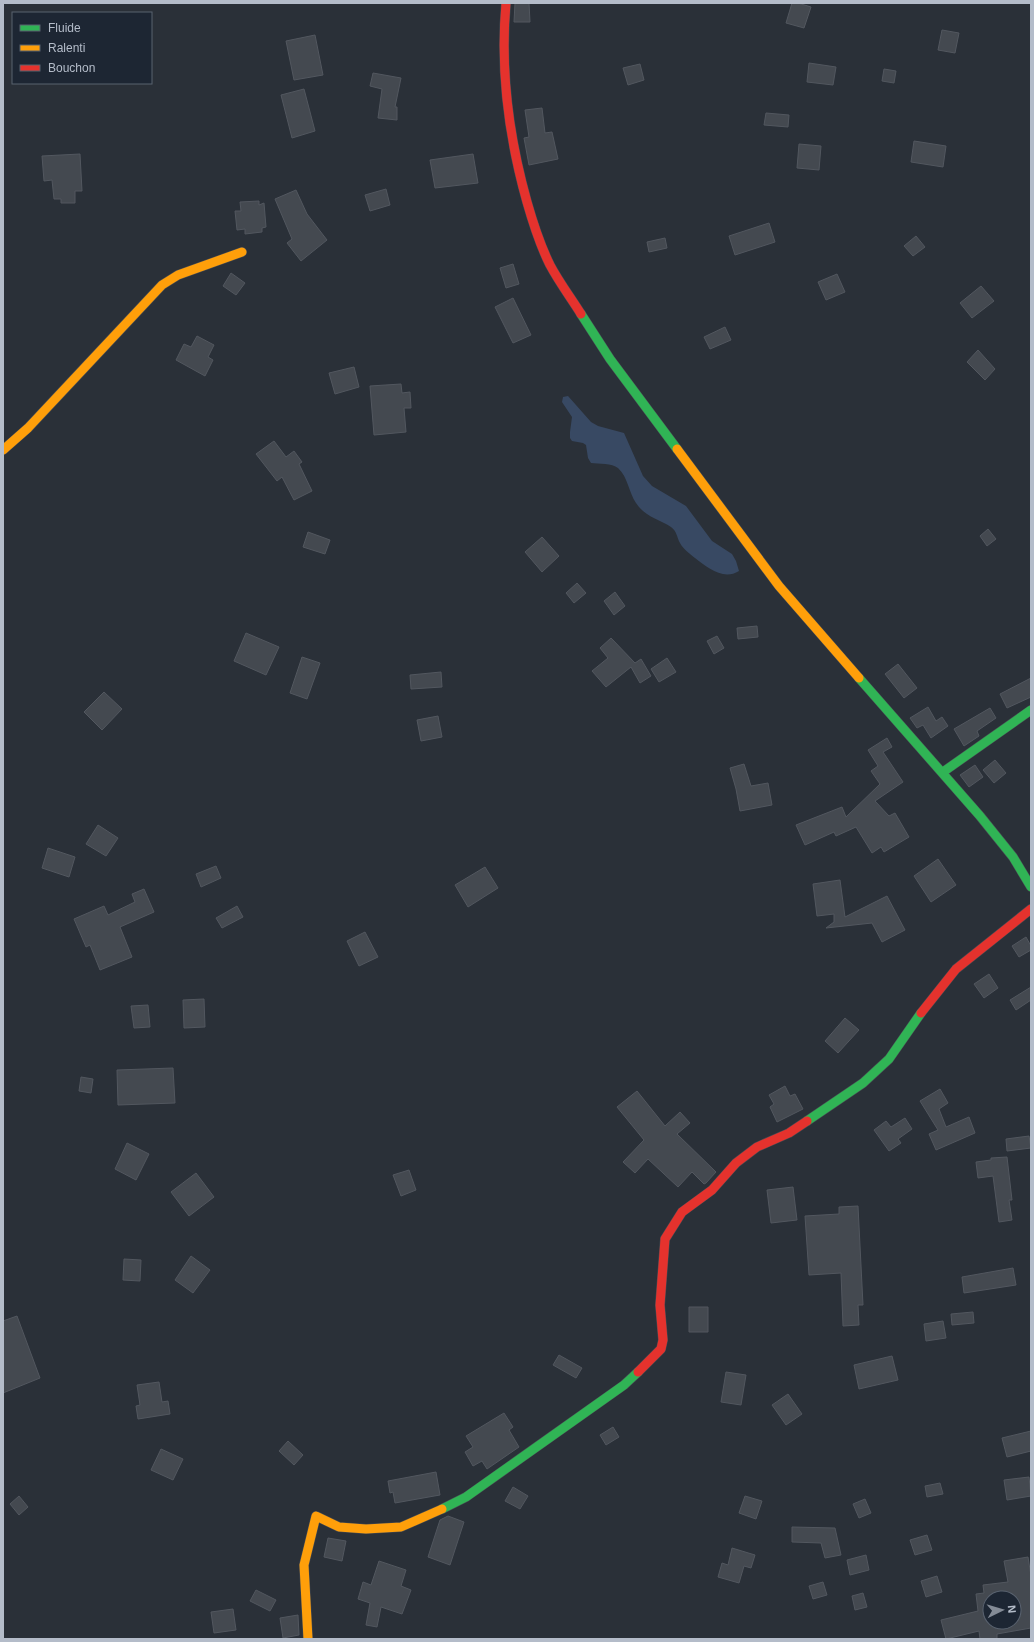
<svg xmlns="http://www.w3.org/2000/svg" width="1034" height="1642" font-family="Arial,sans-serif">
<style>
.water{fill:#384963}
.building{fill:#444950;stroke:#52575f;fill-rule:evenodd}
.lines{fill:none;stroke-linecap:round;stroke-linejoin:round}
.fast-casing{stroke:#484c53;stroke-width:10}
.slow-casing{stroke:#484c53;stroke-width:10}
.jam-casing{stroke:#484c53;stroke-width:10}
.fast{stroke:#30b455;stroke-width:9}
.slow{stroke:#ff9f0a;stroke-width:9}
.jam{stroke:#e5322d;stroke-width:9}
</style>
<rect width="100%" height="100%" fill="#2a3038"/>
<path class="water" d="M568,396L591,422L598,426L624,433L643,476L652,486L686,506L712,541L732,554L736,561L739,571C723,581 707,567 695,558C690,554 683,549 680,543C677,538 677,531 671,527C659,519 645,517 636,503C629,493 628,477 618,468C612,463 599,464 591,463L588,458L586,445L583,443L572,441L570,438V432L572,417L562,402L563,397Z"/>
<path class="building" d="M515,3H529L530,22H514Z
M792,3H798L811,7L804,28L786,23Z
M942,30L959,33L955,53L938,50Z
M315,35L323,75L294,80L286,41Z
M809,63L836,67L833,85L807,82Z
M640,64L644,80L628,85L623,68Z
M884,69L896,71L894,83L882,81Z
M373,73L401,78L395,107H397V120L378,118L382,89L370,86Z
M304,89L315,131L292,138L281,95Z
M542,108L545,133L552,132L558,159L529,165L524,138L529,137L525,110Z
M766,113L789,115L788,127L764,125Z
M914,141L946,146L943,167L911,162Z
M799,144L821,146L819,170L797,168Z
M80,154L82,191H75V203H61V199H54L52,180L44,181L42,156Z
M473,154L478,183L435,188L430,160Z
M386,189L390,205L370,211L365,195Z
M296,190L307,214L327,240L301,261L287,243L292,239L275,199Z
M259,201V205L264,203L266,227L262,228V232L245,234V229L237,230L235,211H241L240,202Z
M769,223L775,242L735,255L729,236Z
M916,236L925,247L913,256L904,246Z
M665,238L667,248L649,252L647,242Z
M513,264L519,284L506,288L500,268Z
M231,273L245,283L236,295L223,286Z
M837,274L845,292L826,300L818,282Z
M981,286L994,301L972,318L960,303Z
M513,298L531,335L513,343L495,307Z
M725,327L731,340L710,349L704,337Z
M197,336L214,345L208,357L213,360L205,376L176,360L184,344L191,347Z
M978,350L995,369L985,380L967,362Z
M354,367L359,387L335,394L329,373Z
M401,384L402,393L410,392L411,408H404L406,432L374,435L370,386Z
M274,441L286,457L294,451L302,462L299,464L312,491L294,500L282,477L277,481L256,454Z
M988,529L996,539L987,546L980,536Z
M308,532L330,540L325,554L303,547Z
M542,537L559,556L542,572L525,552Z
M577,583L586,593L574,603L566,593Z
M615,592L625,606L614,615L604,601Z
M757,626L758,637L738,639L737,628Z
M246,633L279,647L266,675L234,661Z
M717,636L724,648L714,654L707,641Z
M611,638L635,663L641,659L651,676L640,683L631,667L606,687L592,671L608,658L600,648Z
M302,657L320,663L307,699L290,693Z
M667,658L676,672L659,682L651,669Z
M898,664L917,688L904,698L885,674Z
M441,672L442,687L411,689L410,675Z
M1031,678V697L1007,708L1000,694Z
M104,692L122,709L102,730L84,712Z
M928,707L936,721L942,717L948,726L931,738L923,725L917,728L910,718Z
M990,708L996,718L977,731L979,736L964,746L954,729Z
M438,716L442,737L421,741L417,720Z
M887,738L892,747L883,752L903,782L875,801L889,816L895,813L909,837L884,852L881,847L872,853L856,827L836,836L834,832L805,845L796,825L842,807L846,817L880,784L871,771L878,766L868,750Z
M995,760L1006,773L994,783L983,770Z
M744,764L751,786L768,783L772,805L740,811L736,789L730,768Z
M975,765L983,777L969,787L960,775Z
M98,825L118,838L106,856L86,844Z
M48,848L75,857L69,877L42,868Z
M938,859L956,885L931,902L914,876Z
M216,866L221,878L201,887L196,874Z
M485,867L498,888L468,907L455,885Z
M840,880L845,917L887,896L905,930L882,942L872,923L826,928L834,922V914L817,916L813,884Z
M144,889L154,912L120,927L132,957L100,970L90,945L86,947L74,919L104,906L108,915L135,902L132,894Z
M237,906L243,917L222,928L216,918Z
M365,932L378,957L359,966L347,941Z
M1026,937L1031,946V950L1019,957L1012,946Z
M989,974L998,988L984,998L974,984Z
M1031,987V1000L1016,1010L1010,1000Z
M204,999L205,1027L184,1028L183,1000Z
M148,1005L150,1027L134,1028L131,1006Z
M845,1018L859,1030L838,1053L825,1041Z
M173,1068L175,1103L118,1105L117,1070Z
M81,1077L93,1079L91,1093L79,1091Z
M785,1086L790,1096L795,1094L803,1109L777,1122L770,1107L774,1104L769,1095Z
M940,1089L948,1103L939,1109L946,1127L969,1117L975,1133L936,1150L929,1134L938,1130L920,1101Z
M637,1091L665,1126L680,1112L690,1123L677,1134L716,1172L706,1183L704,1184L692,1172L678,1187L648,1159L635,1173L623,1162L644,1140L617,1107Z
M905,1118L912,1129L898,1139L901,1143L889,1151L874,1130L886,1121L891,1127Z
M1029,1136L1031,1148L1007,1151L1006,1139Z
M127,1143L149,1154L136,1180L115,1169Z
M1007,1157L1012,1200H1009L1012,1220L999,1222L993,1176L978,1178L976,1162L991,1160V1158Z
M409,1170L416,1190L401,1196L393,1175Z
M196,1173L214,1197L189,1216L171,1192Z
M793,1187L797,1220L771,1223L767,1190Z
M858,1206L863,1305H858L859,1325L843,1326L841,1273L809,1275L805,1216L839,1214V1207Z
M191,1256L210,1270L193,1293L175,1280Z
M124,1259L141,1260L140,1281L123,1280Z
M1013,1268L1016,1285L964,1293L962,1277Z
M689,1307H708V1332H689Z
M973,1312L974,1323L952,1325L951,1314Z
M17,1316L40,1378L3,1393V1321Z
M943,1321L946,1338L926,1341L924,1324Z
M559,1355L582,1368L576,1378L553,1365Z
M892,1356L898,1380L859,1389L854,1365Z
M726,1372L746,1375L741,1405L721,1402Z
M159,1382L162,1402L168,1401L170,1414L138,1419L136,1406L140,1405L137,1385Z
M788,1394L802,1414L786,1425L772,1405Z
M504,1413L513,1427L509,1430L519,1447L487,1469L482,1461L473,1466L465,1452L473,1447L466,1436Z
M613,1427L619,1437L606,1445L600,1435Z
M1031,1431V1451L1007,1457L1002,1438Z
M288,1441L303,1455L294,1465L279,1451Z
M161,1449L183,1459L173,1480L151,1470Z
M436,1472L440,1495L395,1503L393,1492L390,1493L388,1481Z
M1029,1477L1031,1496L1007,1500L1004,1480Z
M940,1483L943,1494L927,1497L925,1486Z
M513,1487L528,1496L520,1509L505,1501Z
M19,1496L28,1507L19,1515L10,1504Z
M745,1496L762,1501L756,1519L739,1513Z
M865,1499L871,1513L859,1518L853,1504Z
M448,1516L464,1522L450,1565L428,1557L440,1520Z
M792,1527L835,1528L841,1555L825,1558L821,1543L792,1542Z
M927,1535L932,1550L915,1555L910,1540Z
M328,1538L346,1541L342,1561L324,1557Z
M732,1548L755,1555L751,1568L744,1566L739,1583L718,1577L722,1563L728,1565Z
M866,1555L869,1570L850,1575L847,1560Z
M1028,1557L1031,1576V1628L997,1634V1639H980L979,1631L946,1639L941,1620L978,1611L976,1594L984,1593L983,1585L1008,1582L1004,1561ZM990,1598H1014V1622H990Z
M379,1561L406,1570L401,1586L411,1590L402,1614L381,1607L377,1627L366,1625L370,1603L358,1599L363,1582L371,1585Z
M937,1576L942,1592L926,1597L921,1581Z
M823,1582L827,1595L813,1599L809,1586Z
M256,1590L276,1600L270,1611L250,1601Z
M863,1593L867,1607L855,1610L852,1596Z
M233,1609L236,1630L214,1633L211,1612Z
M298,1615L299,1635L283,1638L280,1618Z"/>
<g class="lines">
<g class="fast-casing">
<path id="fast" d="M581,314L610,359L677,449
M859,678L980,816L1013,857L1031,887
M943,772L1031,710
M807,1121L863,1083L889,1059L921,1013
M442,1509L466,1497L624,1385L638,1372"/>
</g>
<g class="slow-casing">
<path id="slow" d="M677,449L779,586L859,678
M3,450L28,428L162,285L178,275L242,252
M308,1639L304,1565L316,1516L339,1527L366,1529L401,1527L442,1509"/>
</g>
<g class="jam-casing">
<path id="jam" d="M506,3C500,70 509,138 527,202C533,223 540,245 550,265C559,282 571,298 581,314
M921,1013L956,969L1031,909
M638,1372L661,1349L663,1340L660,1305L665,1239L682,1212L712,1190L736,1163L757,1147L789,1133L807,1121"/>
</g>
<use href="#fast" class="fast"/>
<use href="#slow" class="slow"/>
<use href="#jam" class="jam"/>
</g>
<rect width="1034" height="1642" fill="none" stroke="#b4bcc9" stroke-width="8"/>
<rect x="12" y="12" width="140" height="72" fill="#1d2633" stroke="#59626f"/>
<rect x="20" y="25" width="20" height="6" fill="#30b455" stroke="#59626f"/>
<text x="48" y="32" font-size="12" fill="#b4bcc9">Fluide</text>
<rect x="20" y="45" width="20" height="6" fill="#ff9f0a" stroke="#59626f"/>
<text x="48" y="52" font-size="12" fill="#b4bcc9">Ralenti</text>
<rect x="20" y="65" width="20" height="6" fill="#e5322d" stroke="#59626f"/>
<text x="48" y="72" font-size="12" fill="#b4bcc9">Bouchon</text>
<g transform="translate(1002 1610) rotate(85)"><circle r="19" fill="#1d2633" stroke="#59626f"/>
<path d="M0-3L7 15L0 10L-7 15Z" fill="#848b96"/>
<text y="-6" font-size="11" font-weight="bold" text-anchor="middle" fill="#b4bcc9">N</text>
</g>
</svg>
